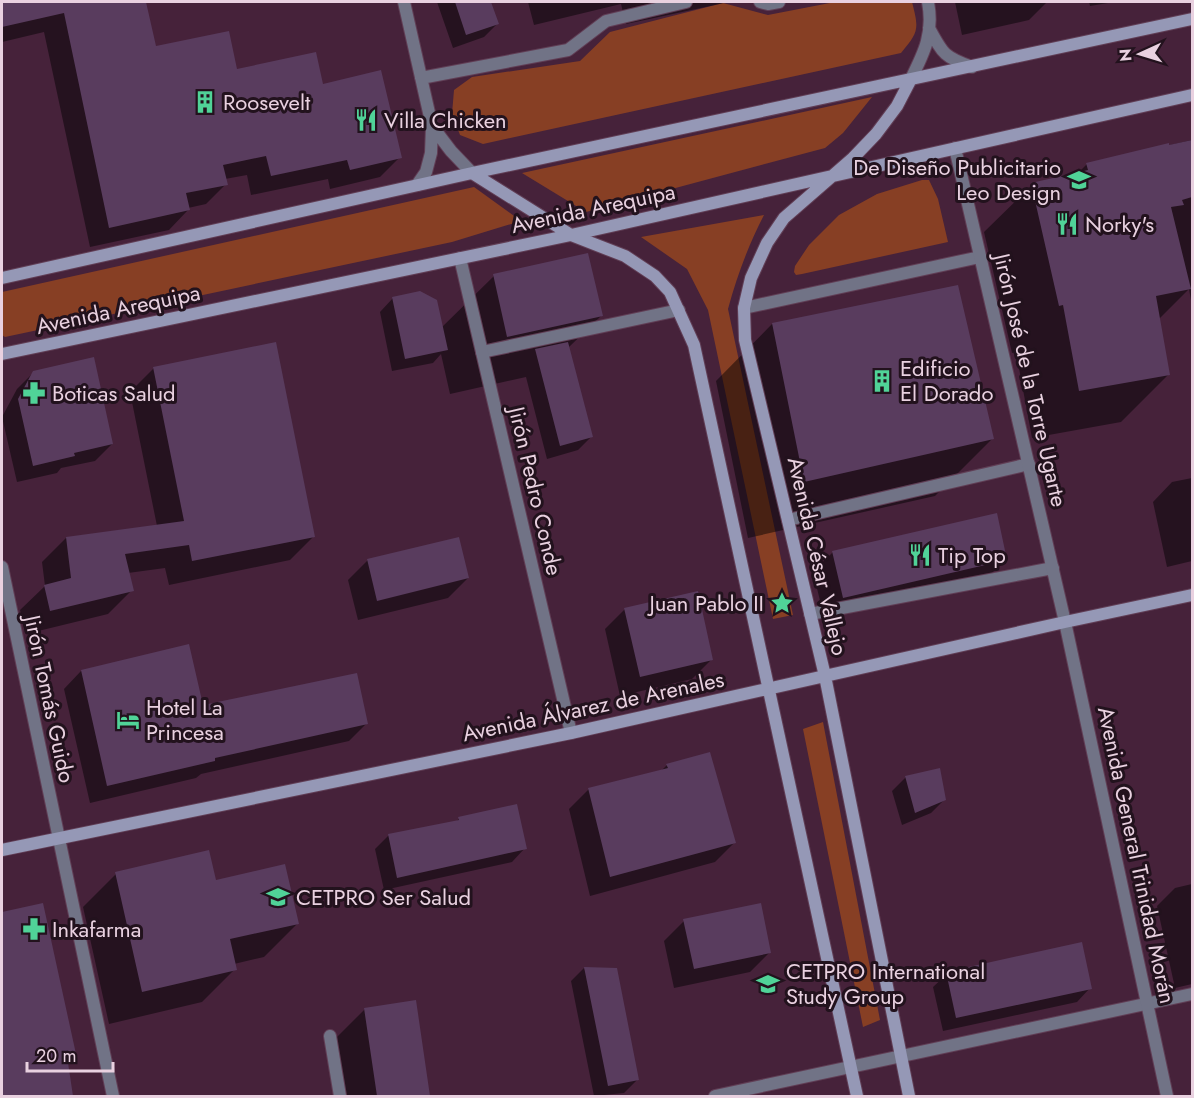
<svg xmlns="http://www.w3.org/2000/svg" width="1194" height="1098" font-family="Jost,sans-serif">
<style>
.green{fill:#873f24}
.shadow{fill:#0007}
.building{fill:#593c5e}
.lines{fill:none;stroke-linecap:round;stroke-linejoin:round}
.service-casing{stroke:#603e55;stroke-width:14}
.minor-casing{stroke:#603e55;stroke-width:14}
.tertiary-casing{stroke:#603e55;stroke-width:14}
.secondary-casing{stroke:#603e55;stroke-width:14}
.service{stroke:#717386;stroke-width:12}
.minor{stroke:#717386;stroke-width:12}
.tertiary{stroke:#717386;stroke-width:12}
.secondary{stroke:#9598b6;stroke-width:12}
.labels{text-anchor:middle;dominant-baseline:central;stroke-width:6;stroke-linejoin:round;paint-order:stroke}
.poi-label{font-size:22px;fill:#e9d1e0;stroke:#22121d;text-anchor:start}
.street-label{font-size:22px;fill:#e9d1e0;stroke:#22121d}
</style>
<rect width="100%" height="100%" fill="#46223a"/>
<path class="green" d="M835,2H912C919,29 919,32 901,53L483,144L460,135L452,114L454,90L472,77L580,61L610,32L723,3L768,15Z
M872,97L843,133L825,148L586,212L522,173Z
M922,180H929L938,199L948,242L802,274L796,275L794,272L795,266L809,245L839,215L877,194Z
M474,187L521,221L452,242L5,337L2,335V292Z
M764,215C748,246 737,276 728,309L793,615L773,619L708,310L687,269L641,237Z
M823,722L880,1020L863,1027L803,729Z"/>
<path class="shadow" d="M2,2H138L154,48L236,71L322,86L400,157L380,177L330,189L328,179L251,195L247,175L225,179L226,184L206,204L188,208V210L169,230L90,247L44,32L2,42Z
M437,2H490L497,24L484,37L453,48Z
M528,2H729L626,24L621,4L534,25Z
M955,2H1047L1029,20L962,35Z
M1089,2H1114L1090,6Z
M1192,140V306L1189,289L1159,319L1168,375L1121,422L1032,438L1016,352L1012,353L984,232L1032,185L1076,175L1087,164Z
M494,276L601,316L568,348L591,437L578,450L547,459L526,377L450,394L441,354L433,363L392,371L380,312L393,298L441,328Z
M772,324L992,439L935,496L748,538L716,381Z
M154,368L314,536L290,560L169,585L165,568L128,573L132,590L108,614L26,634L20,610L45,586L42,562L66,538L157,526L130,392Z
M34,372L112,444L95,461L61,468L57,473L17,482L2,417L17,389Z
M1192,478V561L1167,567L1153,502L1172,482Z
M833,552L1006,559L986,579L824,617L813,572Z
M368,560L468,578L448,598L358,620L348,580Z
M625,609L712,659L692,679L620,696L605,629Z
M81,671L201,706L367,723L349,741L201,774L196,778L90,803L64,689Z
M667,765L735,842L715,862L590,896L569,809L589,789L661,771Z
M906,777L944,800L931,813L902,825L892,791Z
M459,819L525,848L512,862L384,890L375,849L388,836L456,822Z
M116,874L297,924L264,957L234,964L235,969L202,1002L109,1024L83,907Z
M1192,884V984L1175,988L1157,906L1175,888Z
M42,905L74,1053L66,1061L72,1096H2V914Z
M684,921L770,952L750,972L674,988L664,941Z
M584,968L637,1080L624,1093L594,1096L571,981Z
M947,974L1090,988L1077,1002L943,1031L933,987Z
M415,1002L429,1096H336L329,1045L365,1009Z"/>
<path class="building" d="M2,2H146L156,46L229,31L237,69L316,52L323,84L381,70L402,158L350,170L347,160L271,176L266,156L223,165L228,185L186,193L190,210L109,228L64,13L2,27Z
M455,2H491L499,24L466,35Z
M1192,140V197L1182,200L1184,205L1171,207L1191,289L1156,296L1170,375L1079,391L1063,305L1059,306L1031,183L1088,170L1086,163L1169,143V145Z
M588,253L603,316L507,337L493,274Z
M958,285L994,439L804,482L772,323Z
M420,291L437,300L448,350L405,359L392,297Z
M276,342L315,537L192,561L189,545L125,554L134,591L50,611L44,585L71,578L66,537L184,521L153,367Z
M568,342L593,437L560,446L535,349Z
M94,357L113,444L74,453L75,456L33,466L18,399L33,371Z
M997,513L1007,560L843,598L832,551Z
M459,537L469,578L377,601L367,559Z
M698,591L713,660L640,677L624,608Z
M189,644L203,705L357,673L368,724L215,758V761L107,786L81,670Z
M710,752L736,843L610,877L588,788L668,768L666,764Z
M940,768L946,800L915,813L905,776Z
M517,804L527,849L397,878L388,834L459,820L458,817Z
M209,850L216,880L285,864L299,924L230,939L237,970L142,992L115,872Z
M43,903L76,1054L67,1056L73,1096H2V912Z
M761,903L771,953L694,969L683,919Z
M1082,942L1092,989L956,1018L946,972Z
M584,967L617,968L639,1080L608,1086Z
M416,1000L430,1096H377L364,1008Z"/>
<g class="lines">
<g class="service-casing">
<path id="service" d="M744,308L980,257
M482,352L679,310
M788,520L1029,464
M810,614L1053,568
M330,1036L340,1096"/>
</g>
<g class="minor-casing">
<path id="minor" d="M404,2L432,126L431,153L426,172L417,185
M760,2L768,4L779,2
M929,28C943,54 944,57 972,67
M421,78L568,50L606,21L686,2
M910,81C924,53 934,34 928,2
M432,126L451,151L472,173
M460,258L571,733
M2,567L113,1096
M715,1096L1192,994"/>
</g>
<g class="tertiary-casing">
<path id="tertiary" d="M955,148L1065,622L1167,1096"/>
</g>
<g class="secondary-casing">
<path id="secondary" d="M472,173L571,235L625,256L655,276L670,292L694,345L857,1096
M2,278L472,173L1192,19
M2,354L571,235L1192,95
M2,850L571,733L1065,622L1192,595
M909,1096L825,676L745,340L744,308L751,278L767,243L784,218L853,158L876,134L897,106L910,81"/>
</g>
<use href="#service" class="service"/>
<use href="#minor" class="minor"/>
<use href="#tertiary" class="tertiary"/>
<use href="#secondary" class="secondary"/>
</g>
<defs>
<g id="building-bare" transform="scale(1.8)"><path d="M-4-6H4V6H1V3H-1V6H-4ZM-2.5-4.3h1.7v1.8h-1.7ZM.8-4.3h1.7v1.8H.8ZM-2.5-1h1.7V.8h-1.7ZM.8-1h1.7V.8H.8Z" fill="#50d398" stroke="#22121d" stroke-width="2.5" paint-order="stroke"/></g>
<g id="restaurant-bare" transform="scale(1.8)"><path d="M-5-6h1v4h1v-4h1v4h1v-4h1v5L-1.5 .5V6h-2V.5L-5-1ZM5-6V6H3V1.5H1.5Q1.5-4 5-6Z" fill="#50d398" stroke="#22121d" stroke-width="2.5" paint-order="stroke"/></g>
<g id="school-bare" transform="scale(1.8)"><path d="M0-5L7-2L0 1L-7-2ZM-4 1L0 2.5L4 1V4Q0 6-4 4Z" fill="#50d398" stroke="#22121d" stroke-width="2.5" paint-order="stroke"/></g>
<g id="pharmacy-bare" transform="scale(1.8)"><path d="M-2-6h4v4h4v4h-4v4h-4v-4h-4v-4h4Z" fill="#50d398" stroke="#22121d" stroke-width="2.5" paint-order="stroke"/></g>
<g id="sight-bare" transform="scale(1.8)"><path d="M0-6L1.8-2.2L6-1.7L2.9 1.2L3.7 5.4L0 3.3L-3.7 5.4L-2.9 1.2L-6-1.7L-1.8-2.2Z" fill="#50d398" stroke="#22121d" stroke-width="2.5" paint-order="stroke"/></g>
<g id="hotel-bare" transform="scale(1.8)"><path d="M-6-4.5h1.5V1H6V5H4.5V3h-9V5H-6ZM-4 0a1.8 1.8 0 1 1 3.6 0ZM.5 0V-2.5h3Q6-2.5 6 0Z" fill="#50d398" stroke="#22121d" stroke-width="2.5" paint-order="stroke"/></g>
<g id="university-bare" transform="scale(1.8)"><path d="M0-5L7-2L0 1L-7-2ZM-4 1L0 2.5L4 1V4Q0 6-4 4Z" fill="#50d398" stroke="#22121d" stroke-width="2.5" paint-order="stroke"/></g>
</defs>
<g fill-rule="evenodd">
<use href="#building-bare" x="205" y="102"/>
<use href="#restaurant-bare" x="366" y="120"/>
<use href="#school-bare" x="1079" y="180"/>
<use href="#restaurant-bare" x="1067" y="224"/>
<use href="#building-bare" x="882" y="381"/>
<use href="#pharmacy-bare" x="34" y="393"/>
<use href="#restaurant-bare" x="920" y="555"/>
<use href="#sight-bare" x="782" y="603"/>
<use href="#hotel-bare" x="128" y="720"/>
<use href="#university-bare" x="278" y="897"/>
<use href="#pharmacy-bare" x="34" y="929"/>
<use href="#university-bare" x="768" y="984"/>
</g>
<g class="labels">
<g class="poi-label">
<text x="223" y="102">Roosevelt</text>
<text x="384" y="120">Villa Chicken</text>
<text x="1061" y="167" text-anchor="end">De Diseño Publicitario<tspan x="1061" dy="25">Leo Design</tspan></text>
<text x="1085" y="224">Norky's</text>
<text x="900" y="368">Edificio<tspan x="900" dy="25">El Dorado</tspan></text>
<text x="52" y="393">Boticas Salud</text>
<text x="938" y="555">Tip Top</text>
<text x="764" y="603" text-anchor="end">Juan Pablo II</text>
<text x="146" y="707">Hotel La<tspan x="146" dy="25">Princesa</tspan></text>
<text x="296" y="897">CETPRO Ser Salud</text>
<text x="52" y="929">Inkafarma</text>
<text x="786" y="971">CETPRO International<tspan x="786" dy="25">Study Group</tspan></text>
</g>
<g class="street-label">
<text transform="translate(593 208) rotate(-12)">Avenida Arequipa</text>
<text transform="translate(118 309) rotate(-12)">Avenida Arequipa</text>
<text transform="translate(1031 380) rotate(77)">Jirón José de la Torre Ugarte</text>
<text transform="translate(536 491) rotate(77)">Jirón Pedro Conde</text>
<text transform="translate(818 556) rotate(77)">Avenida César Vallejo</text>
<text transform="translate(50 699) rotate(78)">Jirón Tomás Guido</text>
<text transform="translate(593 706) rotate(-12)">Avenida Álvarez de Arenales</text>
<text transform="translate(1137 855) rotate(78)">Avenida General Trinidad Morán</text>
</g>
</g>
<rect width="1194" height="1098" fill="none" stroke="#e9d1e0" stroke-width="6"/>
<g transform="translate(1140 54) rotate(266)" stroke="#22121d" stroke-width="4.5" paint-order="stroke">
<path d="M0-4.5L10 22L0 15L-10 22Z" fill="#e9d1e0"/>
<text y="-9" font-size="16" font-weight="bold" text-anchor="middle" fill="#e9d1e0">N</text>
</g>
<path d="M27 1062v9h86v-9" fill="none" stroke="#e9d1e0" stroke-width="3"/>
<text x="36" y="1062" font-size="18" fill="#e9d1e0" stroke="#22121d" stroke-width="4.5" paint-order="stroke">20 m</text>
</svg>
